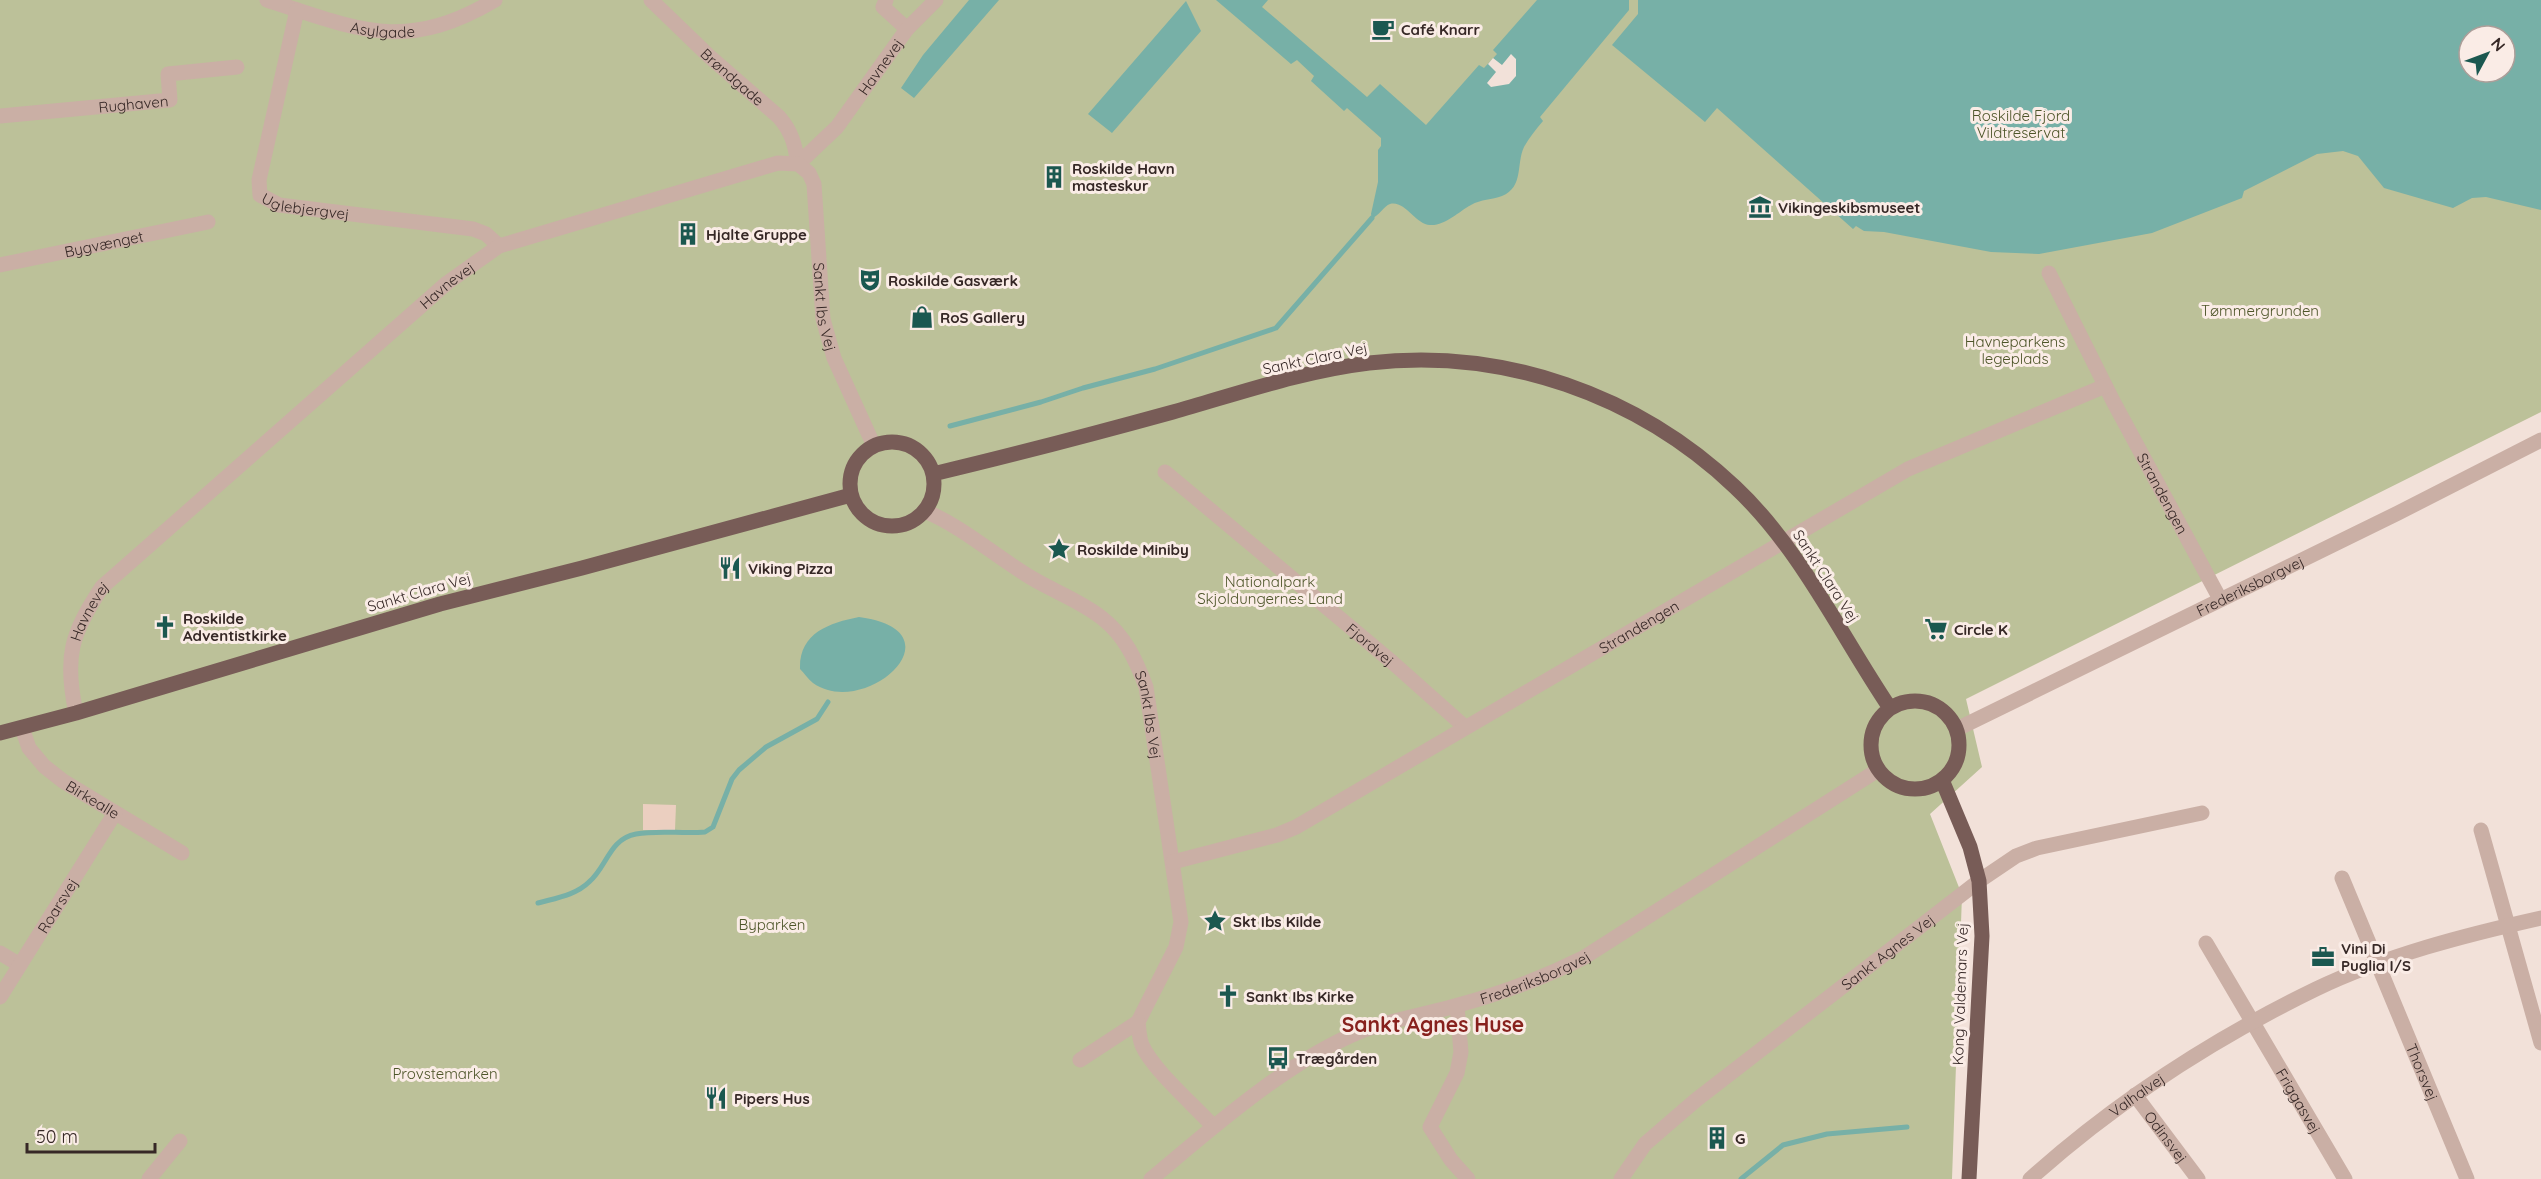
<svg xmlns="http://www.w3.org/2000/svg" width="2541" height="1179" font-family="Quicksand,sans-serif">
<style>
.green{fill:#bcc199;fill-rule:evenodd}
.plaza{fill:#ebcfc0}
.water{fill:#77b0a7;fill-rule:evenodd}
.pier{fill:#f2e1d9}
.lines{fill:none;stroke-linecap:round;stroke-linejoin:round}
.stream{stroke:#77b0a7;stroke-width:5}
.minor{stroke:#caafa5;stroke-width:15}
.major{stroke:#785c57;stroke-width:15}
.labels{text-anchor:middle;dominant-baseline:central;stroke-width:6;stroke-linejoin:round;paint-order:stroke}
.street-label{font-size:15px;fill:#362826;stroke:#faece6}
.poi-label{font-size:15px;font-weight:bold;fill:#362826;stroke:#faece6;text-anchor:start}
.park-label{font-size:15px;fill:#4d5529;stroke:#faece6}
.district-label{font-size:21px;font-weight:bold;fill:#87211d;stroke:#faece6}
</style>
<rect width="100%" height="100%" fill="#f2e1d9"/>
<path class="green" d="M0,0H2541V412L1966,699L1982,767L1930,814L1962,895L1952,1179H0ZM2469,36H2505V72H2469Z"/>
<path class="plaza" d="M643,804L676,805L675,830H643Z"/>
<path class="water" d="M969,0H999L914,98L901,88L923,55Z
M1216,0H1268L1262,7L1367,97L1380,84L1426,125L1479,65L1484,68L1497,54L1493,50L1537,0H1629V10L1540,117L1543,121C1536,129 1529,138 1524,147C1516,164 1524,187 1502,196C1492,200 1481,199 1471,205C1458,212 1445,226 1430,225C1416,225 1405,200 1390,204C1384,206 1379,216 1372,218L1371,214L1378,182V150L1381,146V138L1347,108L1344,111L1311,81L1314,76L1297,60L1291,64Z
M1638,0H2541V210L2486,197L2472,198L2453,208L2384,188L2358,156L2343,151L2317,154L2244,191L2242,198L2152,233L2039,254L1991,252L1884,232L1864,231L1856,226L1853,229L1717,108L1705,122L1612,45L1638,14ZM2469,36H2505V72H2469Z
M1186,1L1201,31L1112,133L1088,114Z
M859,617C964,631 865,720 813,683C808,679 804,673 800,669C799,633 829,623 859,617Z"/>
<path class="pier" d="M1511,54L1516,59V76L1509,84L1491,87L1487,83L1496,72L1488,64L1493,58L1502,65Z"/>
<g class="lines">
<path class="stream" d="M950,426L1041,402L1083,388L1155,369L1276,328L1372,218
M538,903C556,898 576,895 589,882C607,867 609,839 636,834C658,830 683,834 705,832L713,827L732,779L739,770L766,747L817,719L828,702
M1741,1179L1783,1145L1827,1134L1907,1127"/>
<g class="minor">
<path id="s1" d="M267,0C359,30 405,53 495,0"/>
<path id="s2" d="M651,0L710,57L779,117C792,132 795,145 798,164"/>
<path d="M886,0L883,7L907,29"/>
<path id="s3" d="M297,10L259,180L260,195L279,205L473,229L486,234L499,246"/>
<path id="s4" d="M0,116L170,100L168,74L237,67"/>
<path id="s5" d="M798,164L837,127L907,29L936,0"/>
<path id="s6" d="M0,265L208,222"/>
<path id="s7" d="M2049,273L2113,401L2220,599"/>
<path id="s8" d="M1165,472L1392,662L1465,727"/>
<path id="s9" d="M925,511C963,527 995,556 1030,577C1053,591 1081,601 1102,618C1125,636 1136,660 1146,687L1181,922L1176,947L1138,1022C1139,1029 1139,1038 1142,1045C1153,1070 1194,1105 1213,1126"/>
<path id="s10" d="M76,713C64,657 71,634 102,587L447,283L499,246L778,163L798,164L809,173L814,184L823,319L834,358L874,446"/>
<path id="s11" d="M22,728L29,748L44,766L63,781L182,853"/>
<path id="s12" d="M1957,729L2398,513L2541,440"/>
<path d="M2481,830L2541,1043"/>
<path id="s13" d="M1173,862L1277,835L1296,827L1908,469L2105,386"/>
<path id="s14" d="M2342,878L2467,1179"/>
<path id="s15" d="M2206,943L2345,1179"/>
<path d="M0,953L20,965"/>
<path id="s16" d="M0,997L115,813"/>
<path d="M1457,1006L1461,1052L1457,1073L1430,1127L1451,1160L1468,1179"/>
<path d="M1080,1060L1138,1022"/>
<path id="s17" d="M2135,1095L2198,1179"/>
<path d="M149,1179L180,1141"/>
<path id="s18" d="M1151,1179C1211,1129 1286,1062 1359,1032C1389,1020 1423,1015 1455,1006C1500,994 1541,979 1583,958L1878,770"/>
<path id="s19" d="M1621,1179L1645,1144L1696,1100L1979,881L2016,856L2037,848L2202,813"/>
<path id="s20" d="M2030,1179C2116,1102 2213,1039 2316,989C2387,955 2465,935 2541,918"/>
</g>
<path class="major" d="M850 484a42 42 0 1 1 84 0a42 42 0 1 1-84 0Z
M933,474C1013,455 1093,434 1173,412C1237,394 1302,371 1369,363C1503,347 1638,395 1735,487C1801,549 1840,634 1890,708
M1871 745a44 44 0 1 1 88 0a44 44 0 1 1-88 0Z
M0,733L76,713L440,604L582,568L851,495
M1942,780L1970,847L1979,881L1982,936L1969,1179"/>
</g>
<defs>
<g id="cafe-bare" transform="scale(1.8)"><path d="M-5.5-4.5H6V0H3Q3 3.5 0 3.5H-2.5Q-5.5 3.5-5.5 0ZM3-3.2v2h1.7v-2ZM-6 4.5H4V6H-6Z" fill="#1b5850" stroke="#faece6" stroke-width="2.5" paint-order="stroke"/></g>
<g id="building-bare" transform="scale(1.8)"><path d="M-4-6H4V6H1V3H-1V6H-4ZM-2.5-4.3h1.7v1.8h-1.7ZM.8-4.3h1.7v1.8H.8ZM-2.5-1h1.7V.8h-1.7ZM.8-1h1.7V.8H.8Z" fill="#1b5850" stroke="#faece6" stroke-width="2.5" paint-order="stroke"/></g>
<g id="museum-bare" transform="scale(1.8)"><path d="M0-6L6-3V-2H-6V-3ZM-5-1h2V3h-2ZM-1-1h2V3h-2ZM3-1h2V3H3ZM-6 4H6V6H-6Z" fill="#1b5850" stroke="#faece6" stroke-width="2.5" paint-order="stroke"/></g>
<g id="theatre-bare" transform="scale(1.8)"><path d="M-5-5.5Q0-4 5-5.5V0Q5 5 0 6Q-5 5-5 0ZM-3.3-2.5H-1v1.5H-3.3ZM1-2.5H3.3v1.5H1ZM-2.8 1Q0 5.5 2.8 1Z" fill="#1b5850" stroke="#faece6" stroke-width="2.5" paint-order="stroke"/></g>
<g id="shop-bare" transform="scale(1.8)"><path d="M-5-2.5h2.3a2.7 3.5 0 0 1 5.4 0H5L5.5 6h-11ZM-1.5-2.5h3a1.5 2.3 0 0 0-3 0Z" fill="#1b5850" stroke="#faece6" stroke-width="2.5" paint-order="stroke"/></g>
<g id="sight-bare" transform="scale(1.8)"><path d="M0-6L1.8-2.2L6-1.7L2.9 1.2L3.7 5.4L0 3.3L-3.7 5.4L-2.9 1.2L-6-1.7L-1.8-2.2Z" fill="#1b5850" stroke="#faece6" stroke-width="2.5" paint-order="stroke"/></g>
<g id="restaurant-bare" transform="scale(1.8)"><path d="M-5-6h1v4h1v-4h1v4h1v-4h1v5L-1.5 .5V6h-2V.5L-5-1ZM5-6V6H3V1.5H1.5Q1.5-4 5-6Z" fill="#1b5850" stroke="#faece6" stroke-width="2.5" paint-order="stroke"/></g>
<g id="church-bare" transform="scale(1.8)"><path d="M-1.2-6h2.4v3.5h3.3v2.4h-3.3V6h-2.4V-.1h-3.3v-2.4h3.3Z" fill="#1b5850" stroke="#faece6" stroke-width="2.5" paint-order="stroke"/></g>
<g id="supermarket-bare" transform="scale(1.8)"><path d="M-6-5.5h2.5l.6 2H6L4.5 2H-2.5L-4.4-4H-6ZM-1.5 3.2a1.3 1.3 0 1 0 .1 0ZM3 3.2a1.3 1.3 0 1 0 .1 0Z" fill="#1b5850" stroke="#faece6" stroke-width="2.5" paint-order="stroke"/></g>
<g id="office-bare" transform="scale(1.8)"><path d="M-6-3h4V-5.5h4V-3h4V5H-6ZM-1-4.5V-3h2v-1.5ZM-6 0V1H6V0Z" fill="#1b5850" stroke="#faece6" stroke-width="2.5" paint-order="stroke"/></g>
<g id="bus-bare" transform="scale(1.8)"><path d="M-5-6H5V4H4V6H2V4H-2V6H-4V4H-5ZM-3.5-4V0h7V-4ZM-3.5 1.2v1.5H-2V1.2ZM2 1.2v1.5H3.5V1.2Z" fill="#1b5850" stroke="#faece6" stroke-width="2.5" paint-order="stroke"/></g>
</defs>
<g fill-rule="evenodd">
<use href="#cafe-bare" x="1383" y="29"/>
<use href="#building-bare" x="1054" y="177"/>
<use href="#museum-bare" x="1760" y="207"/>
<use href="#building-bare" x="688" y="234"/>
<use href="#theatre-bare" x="870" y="280"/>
<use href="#shop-bare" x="922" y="317"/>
<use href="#sight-bare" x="1059" y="549"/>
<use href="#restaurant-bare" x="730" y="568"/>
<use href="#church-bare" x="165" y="627"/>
<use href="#supermarket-bare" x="1936" y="629"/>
<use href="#sight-bare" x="1215" y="921"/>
<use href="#office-bare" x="2323" y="957"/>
<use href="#church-bare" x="1228" y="996"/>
<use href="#bus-bare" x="1278" y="1058"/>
<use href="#restaurant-bare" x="716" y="1098"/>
<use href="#building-bare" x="1717" y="1138"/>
</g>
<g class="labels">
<g class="street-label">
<text stroke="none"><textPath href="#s1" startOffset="120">Asylgade</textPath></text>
<text stroke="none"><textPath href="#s5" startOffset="128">Havnevej</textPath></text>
<text stroke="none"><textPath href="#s2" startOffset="112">Brøndgade</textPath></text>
<text stroke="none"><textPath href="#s4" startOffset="134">Rughaven</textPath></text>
<text stroke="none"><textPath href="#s3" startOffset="237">Uglebjergvej</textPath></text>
<text stroke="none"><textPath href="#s6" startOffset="106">Bygvænget</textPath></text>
<text stroke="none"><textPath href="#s10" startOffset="592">Havnevej</textPath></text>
<text stroke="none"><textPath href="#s10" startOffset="1118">Sankt Ibs Vej</textPath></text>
<text transform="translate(1315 358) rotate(-12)">Sankt Clara Vej</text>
<text stroke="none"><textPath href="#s7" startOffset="248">Strandengen</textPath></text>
<text transform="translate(1826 576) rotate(57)">Sankt Clara Vej</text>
<text stroke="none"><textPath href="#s12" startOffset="326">Frederiksborgvej</textPath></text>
<text transform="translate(419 592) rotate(-16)">Sankt Clara Vej</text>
<text stroke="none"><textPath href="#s10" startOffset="106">Havnevej</textPath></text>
<text stroke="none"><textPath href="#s13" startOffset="525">Strandengen</textPath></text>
<text stroke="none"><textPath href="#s8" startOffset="268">Fjordvej</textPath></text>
<text stroke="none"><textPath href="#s9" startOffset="318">Sankt Ibs Vej</textPath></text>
<text stroke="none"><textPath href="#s11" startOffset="104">Birkealle</textPath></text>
<text stroke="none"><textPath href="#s16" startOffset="108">Roarsvej</textPath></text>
<text stroke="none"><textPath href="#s19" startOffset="352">Sankt Agnes Vej</textPath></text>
<text stroke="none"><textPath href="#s18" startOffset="440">Frederiksborgvej</textPath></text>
<text transform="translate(1960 994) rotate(-88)">Kong Valdemars Vej</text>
<text stroke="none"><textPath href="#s14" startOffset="210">Thorsvej</textPath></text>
<text stroke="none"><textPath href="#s20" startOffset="136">Valhalvej</textPath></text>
<text stroke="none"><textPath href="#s15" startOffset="183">Friggasvej</textPath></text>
<text stroke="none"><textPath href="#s17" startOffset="52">Odinsvej</textPath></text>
</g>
<g class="poi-label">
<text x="1401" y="29">Café Knarr</text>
<text x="1072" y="168">Roskilde Havn<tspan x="1072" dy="17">masteskur</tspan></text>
<text x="1778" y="207">Vikingeskibsmuseet</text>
<text x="706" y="234">Hjalte Gruppe</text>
<text x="888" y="280">Roskilde Gasværk</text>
<text x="940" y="317">RoS Gallery</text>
<text x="1077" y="549">Roskilde Miniby</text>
<text x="748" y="568">Viking Pizza</text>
<text x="183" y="618">Roskilde<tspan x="183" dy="17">Adventistkirke</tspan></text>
<text x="1954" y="629">Circle K</text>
<text x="1233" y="921">Skt Ibs Kilde</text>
<text x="2341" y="948">Vini Di<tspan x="2341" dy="17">Puglia I/S</tspan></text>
<text x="1246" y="996">Sankt Ibs Kirke</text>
<text x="1296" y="1058">Trægården</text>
<text x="734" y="1098">Pipers Hus</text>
<text x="1735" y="1138">G</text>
</g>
<g class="park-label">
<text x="2021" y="115">Roskilde Fjord<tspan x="2021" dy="17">Vildtreservat</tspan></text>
<text x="2260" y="310">Tømmergrunden</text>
<text x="2015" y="341">Havneparkens<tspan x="2015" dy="17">legeplads</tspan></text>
<text x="1270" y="581">Nationalpark<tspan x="1270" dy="17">Skjoldungernes Land</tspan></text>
<text x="772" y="924">Byparken</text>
<text x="445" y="1073">Provstemarken</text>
</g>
<g class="district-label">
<text x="1433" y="1024">Sankt Agnes Huse</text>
</g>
</g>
<g transform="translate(2487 54) rotate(49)"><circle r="28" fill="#faece6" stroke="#ac9e99" stroke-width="1.5"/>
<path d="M0-4.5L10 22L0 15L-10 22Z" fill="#1b5850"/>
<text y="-9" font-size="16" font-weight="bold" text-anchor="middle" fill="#362826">N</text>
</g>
<path d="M27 1143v9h128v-9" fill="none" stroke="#362826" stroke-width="3"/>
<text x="36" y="1143" font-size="18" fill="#362826" stroke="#faece6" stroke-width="4.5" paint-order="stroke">50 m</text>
</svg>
